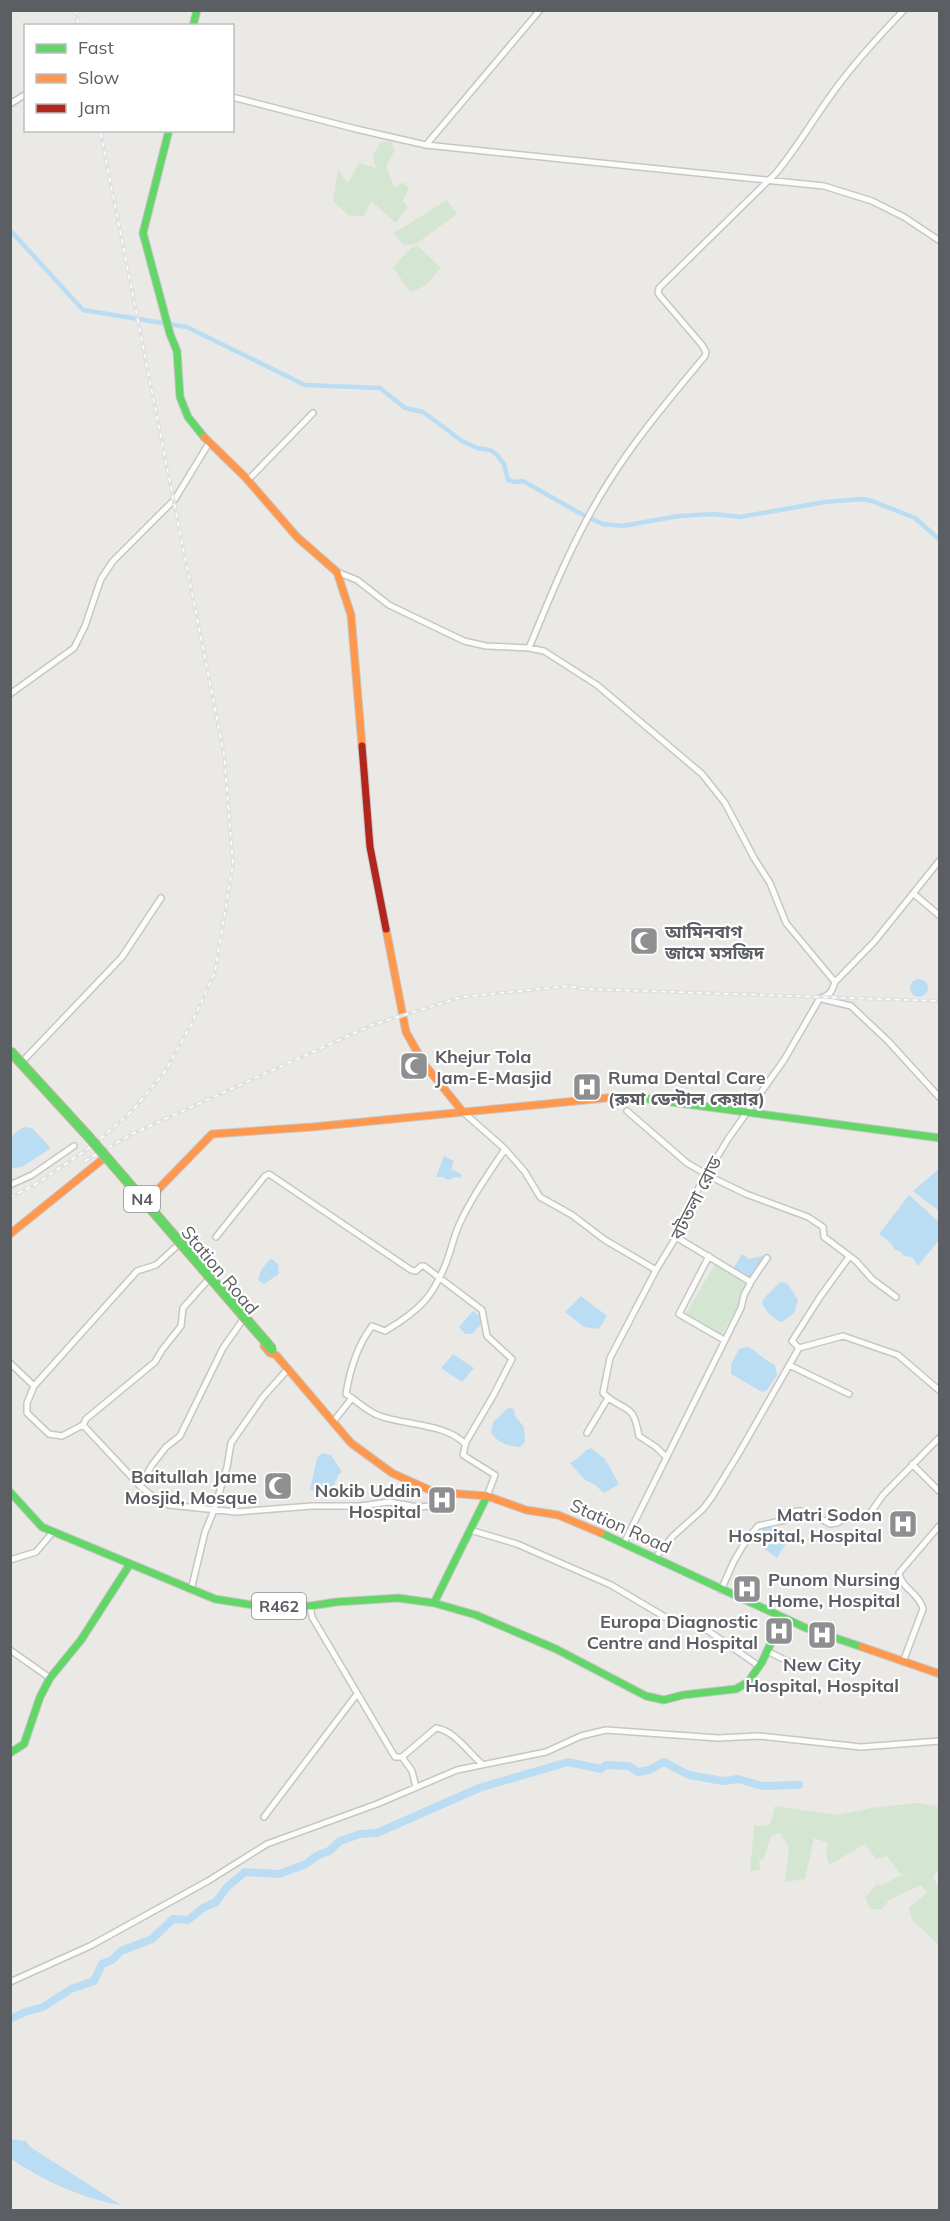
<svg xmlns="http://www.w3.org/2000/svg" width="950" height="2221" font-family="Mulish,'Noto Sans Bengali',sans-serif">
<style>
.green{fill:#d4e6d1}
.water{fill:#baddf4}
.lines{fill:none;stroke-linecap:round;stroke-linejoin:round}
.canal{stroke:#baddf4;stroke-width:4.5}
.river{stroke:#baddf4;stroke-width:8}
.street-casing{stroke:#c6c6c6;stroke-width:8}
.fast-casing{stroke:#c7c7c7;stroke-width:9}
.slow-casing{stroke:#c7c7c7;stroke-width:9}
.jam-casing{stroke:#c7c7c7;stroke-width:9}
.street{stroke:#fcfcfb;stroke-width:5}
.fast{stroke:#63d668;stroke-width:7}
.slow{stroke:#ff974d;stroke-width:7}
.jam{stroke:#b3261e;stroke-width:7}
.rail-casing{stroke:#e2e1e2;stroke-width:4}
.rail{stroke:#fff;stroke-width:1.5;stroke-dasharray:4.5;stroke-linecap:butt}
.fast-bridge-casing{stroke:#c1b194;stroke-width:11;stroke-linecap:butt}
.fast-bridge{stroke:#63d668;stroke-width:9}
.labels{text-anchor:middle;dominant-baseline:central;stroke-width:4.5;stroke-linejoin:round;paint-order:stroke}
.shield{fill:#fff;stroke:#8c8e92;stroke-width:1.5}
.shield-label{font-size:16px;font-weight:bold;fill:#5b5e63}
.poi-label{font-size:18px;font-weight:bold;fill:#5b5e63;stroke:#fff;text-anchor:start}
.street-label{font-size:18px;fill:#5b5e63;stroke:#fff}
</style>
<rect width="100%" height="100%" fill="#ebe9e5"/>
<path class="green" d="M391,141L395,150L386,166L395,188L403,182L409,188L403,201L408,207L396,223L371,201L364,216H349L333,201L338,170L348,183L359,163L376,168L373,155L380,143Z
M447,200L457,214L416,244L403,245L394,233Z
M418,246L441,268L425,286L410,292L393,267L411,248Z
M717,1261L752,1282L721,1336L685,1315Z
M917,1803L939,1807V1871L936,1872L933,1877L937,1885L939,1886V1945L912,1920L909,1907L927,1893L921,1885L889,1900L882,1909H870L865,1898L877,1884L882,1885L901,1875L887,1856L876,1859L865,1844L829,1865L826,1855L828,1843L814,1838L805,1879L785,1882L789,1847L780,1833L771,1836L764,1859L759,1860L760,1870L750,1871L754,1826L770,1825L775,1806L837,1815L871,1808Z"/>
<path class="water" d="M910 988a9 9 0 1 1 18 0a9 9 0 1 1-18 0Z
M24,1127L32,1128L51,1148L22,1167L11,1168C10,1149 5,1136 24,1127Z
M444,1156L454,1161L451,1169L461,1174V1178L455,1177L448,1180L443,1177H436Z
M939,1169V1211L913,1191Z
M909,1195L939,1222V1240L918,1266L912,1257L904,1256L900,1251L895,1250L891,1243L879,1234Z
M742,1254L749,1259L767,1255L772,1258L754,1283L733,1269Z
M272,1259L278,1264L279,1274L264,1284L258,1280L261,1270L269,1260Z
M780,1282L787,1283L798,1300L794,1313L782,1322C773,1320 766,1311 762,1303L764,1298Z
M581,1296L607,1316L599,1329L584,1327L565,1312Z
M473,1311L481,1317V1324L472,1334H465L459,1327Z
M748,1347C759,1352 764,1361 775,1365L777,1375L767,1390L762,1392L731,1374V1364L739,1349Z
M453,1354L474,1368L462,1382L441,1368Z
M508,1408L514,1409L515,1416L524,1427L525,1442L520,1447C507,1446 499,1443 491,1433L493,1422Z
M591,1448L605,1459L619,1484L604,1493L595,1485L585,1480L570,1463C580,1459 582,1451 591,1448Z
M322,1453L331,1455L342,1472L339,1474L330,1494L310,1490L317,1458Z
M768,1527H776V1535L786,1543L777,1558L761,1546L765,1540L762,1535V1529Z
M10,2139L26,2141L30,2147L121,2205C82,2199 43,2180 11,2159Z"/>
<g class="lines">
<path class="canal" d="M10,230L83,310L187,327L305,385L380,388L405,408L423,412L462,441L477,448L490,450L496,454L504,464L508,480L515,482L523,481L585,516L603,524L623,526L678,516L714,514L740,517L825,502L862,499L872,501L915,518L940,540"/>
<path class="river" d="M10,2019L25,2012L43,2007L71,1989L94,1981L102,1964L112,1960L121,1951L152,1939L173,1919L188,1920L203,1908L216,1902L227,1887L245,1872L279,1874L306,1864L318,1855L329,1851L340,1841L360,1834L377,1833L479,1788L568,1762L601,1769L606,1765L629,1766L638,1772L649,1770L664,1762L689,1775L723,1781L738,1779L762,1786L799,1785"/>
<g class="street-casing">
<path id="street" d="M232,97L356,129L426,145L824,186L872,201L904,217L940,241
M10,104L26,94
M426,145L540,10
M248,480L313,413
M337,572L357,580L389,605L464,641L486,646L529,648L544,651L597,685L702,774L725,803L754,858L770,883L786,923L835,982
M529,648C552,592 575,535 608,483C636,438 671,397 705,356L706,352L702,345L661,297L658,293L659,288L776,173C796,149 811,123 829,98C851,66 877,38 904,10
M10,694L74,648L85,626L101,579L113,561L175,499L209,443
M914,894L940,916
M822,999L851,1006L888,1041L940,1098
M20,1064L122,957L161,898
M627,1111L687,1163L706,1174
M463,1112L505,1149L525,1172L540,1197L572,1215L605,1240L656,1270
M707,1175L746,1194L808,1217L823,1227L824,1237L856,1261L872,1279L896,1297
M10,1185L32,1175L74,1146
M216,1237L265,1176L269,1174L411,1270L416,1271L421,1266H424L482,1310L487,1336L512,1359L493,1396L466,1442L463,1455L495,1475L487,1496
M178,1245L156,1265L137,1271L34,1386L27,1403V1413L49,1434L62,1436L83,1425L86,1419L155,1362L162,1350L181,1326L183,1308L207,1281
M709,1256L679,1314L724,1340
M750,1283L767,1258
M799,1348L843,1336L898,1355L940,1391
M10,1363L34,1386
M789,1365L849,1394
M352,1398C360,1404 370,1413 380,1416C404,1425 448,1424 465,1444
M333,1422L352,1398L346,1394C350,1369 357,1346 372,1326L385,1331C421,1310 435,1295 449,1255C452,1245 455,1234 459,1225C471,1198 489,1173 505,1149
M83,1425L140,1486L158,1501L169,1505L236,1512L312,1506H360L389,1502L418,1507L430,1506L447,1493
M587,1433L608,1398
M666,1457L656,1447L639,1436C633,1400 625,1414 603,1393L610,1358L656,1270L681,1229L699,1187L728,1139L784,1060L820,998C830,996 832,991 835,982L874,942L940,860
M912,1464L940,1492
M140,1486L152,1465L166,1447L180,1436L223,1348L242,1321
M470,1530L517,1544L611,1585L665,1617L707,1630L759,1666
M624,1543L741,1308L744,1295L750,1284L749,1281L676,1237
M655,1558L673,1536L703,1509L712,1497L739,1453L799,1348L792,1341L820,1297L849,1257
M10,1560L36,1552L53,1532
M191,1590L205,1532L214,1510L227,1467L231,1443L263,1397L287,1370
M721,1590L734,1561L747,1539L758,1526L785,1520L796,1511H801L814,1515L830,1524L837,1523L850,1515L865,1516L871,1512L883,1495L940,1437
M310,1606L312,1617L395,1757H402L436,1728C454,1730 469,1753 482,1764
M10,1650L50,1678
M767,1651L799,1667
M903,1662L923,1609C920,1594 901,1588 899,1573L940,1525
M402,1757L412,1771L416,1787
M264,1817L357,1694
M10,1982L90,1946L208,1881L267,1844L377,1804L457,1770L546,1752L581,1736L606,1730L718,1738L759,1736L861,1747L940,1741"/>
</g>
<g class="fast-casing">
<path id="fast" d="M193,26L197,10
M169,130L143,233L170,334L177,351L180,397L188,417L204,437
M626,1096L940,1138
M10,1492L42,1527L215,1599L259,1606H310L336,1602L398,1598L434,1603L487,1496
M601,1533L806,1628L862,1647
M434,1603L476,1615L556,1649L646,1696L664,1700L683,1695L736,1689L748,1682L762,1662L783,1618
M10,1753L24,1744L40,1697L50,1678L81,1640L130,1564"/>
</g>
<g class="slow-casing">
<path id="slow" d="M204,437L245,477L297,537L337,572L351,615L362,746
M386,929L406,1032L424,1064L463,1112
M143,1205L212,1134L312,1127L626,1096
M10,1234L103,1159
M264,1346L270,1353L276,1355L351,1443L392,1473L434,1492L487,1496L526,1510L558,1515L601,1533
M862,1647L940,1674"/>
</g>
<g class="jam-casing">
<path id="jam" d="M362,746L370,847L386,929"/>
</g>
<use href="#street" class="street"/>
<use href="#fast" class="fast"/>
<use href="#slow" class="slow"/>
<use href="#jam" class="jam"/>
<g class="rail-casing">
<path id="rail" d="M76,10L79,26
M85,1161L132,1134L372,1025L462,997L569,986L585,989L940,1001
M10,1197L33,1186L92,1146L133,1110L166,1070L192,1023L215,972L233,864L224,754L100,130"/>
</g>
<use href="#rail" class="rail"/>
<g class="fast-bridge-casing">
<path id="fast-bridge" d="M10,1051L88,1136L272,1349"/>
</g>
<use href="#fast-bridge" class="fast-bridge"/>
</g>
<defs>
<g id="mosque-square" transform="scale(1.5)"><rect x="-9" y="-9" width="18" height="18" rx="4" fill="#8d8f90" stroke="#fff"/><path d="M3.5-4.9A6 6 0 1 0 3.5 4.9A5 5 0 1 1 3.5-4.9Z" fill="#fff"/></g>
<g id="hospital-square" transform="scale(1.5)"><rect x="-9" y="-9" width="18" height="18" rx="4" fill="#8d8f90" stroke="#fff"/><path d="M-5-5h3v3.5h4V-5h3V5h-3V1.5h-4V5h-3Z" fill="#fff"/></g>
</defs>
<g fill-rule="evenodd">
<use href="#mosque-square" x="644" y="941"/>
<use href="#mosque-square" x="414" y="1066"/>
<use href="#hospital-square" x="587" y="1087"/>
<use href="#mosque-square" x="278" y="1486"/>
<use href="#hospital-square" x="442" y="1500"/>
<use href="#hospital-square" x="903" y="1524"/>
<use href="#hospital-square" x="747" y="1589"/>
<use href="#hospital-square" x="779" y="1631"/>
<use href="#hospital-square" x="822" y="1635"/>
</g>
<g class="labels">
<g class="shield">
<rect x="124" y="1186" width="36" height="26" rx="4.5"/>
<rect x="252" y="1593" width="54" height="26" rx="4.5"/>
</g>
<g class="shield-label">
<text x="142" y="1199">N4</text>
<text x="279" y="1606">R462</text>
</g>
<g class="poi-label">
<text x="665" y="931">আমিনবাগ<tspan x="665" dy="21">জামে মসজিদ</tspan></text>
<text x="435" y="1056">Khejur Tola<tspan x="435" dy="21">Jam-E-Masjid</tspan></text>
<text x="608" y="1077">Ruma Dental Care<tspan x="608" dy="21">(রুমা ডেন্টাল কেয়ার)</tspan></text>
<text x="257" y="1476" text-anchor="end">Baitullah Jame<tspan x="257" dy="21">Mosjid, Mosque</tspan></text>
<text x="421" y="1490" text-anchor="end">Nokib Uddin<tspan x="421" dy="21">Hospital</tspan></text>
<text x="882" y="1514" text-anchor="end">Matri Sodon<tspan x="882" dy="21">Hospital, Hospital</tspan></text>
<text x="768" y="1579">Punom Nursing<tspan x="768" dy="21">Home, Hospital</tspan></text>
<text x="758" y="1621" text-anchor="end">Europa Diagnostic<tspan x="758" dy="21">Centre and Hospital</tspan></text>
<text x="822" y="1664" text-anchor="middle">New City<tspan x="822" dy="21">Hospital, Hospital</tspan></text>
</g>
<g class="street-label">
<text transform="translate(696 1198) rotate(-63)">বটতলা রোড</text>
<text transform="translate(220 1270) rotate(50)">Station Road</text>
<text transform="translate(621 1526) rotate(24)">Station Road</text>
</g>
</g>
<rect width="950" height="2221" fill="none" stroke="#5b5e63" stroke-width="24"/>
<rect x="24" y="24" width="210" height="108" fill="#ffffff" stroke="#bdbfc1" stroke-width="1.5"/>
<rect x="36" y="44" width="30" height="9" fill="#63d668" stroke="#bdbfc1" stroke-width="1.5"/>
<text x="78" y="54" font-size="18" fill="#5b5e63">Fast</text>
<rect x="36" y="74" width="30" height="9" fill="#ff974d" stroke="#bdbfc1" stroke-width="1.5"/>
<text x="78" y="84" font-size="18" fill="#5b5e63">Slow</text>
<rect x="36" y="104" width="30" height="9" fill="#b3261e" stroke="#bdbfc1" stroke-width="1.5"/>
<text x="78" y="114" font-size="18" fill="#5b5e63">Jam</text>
</svg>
